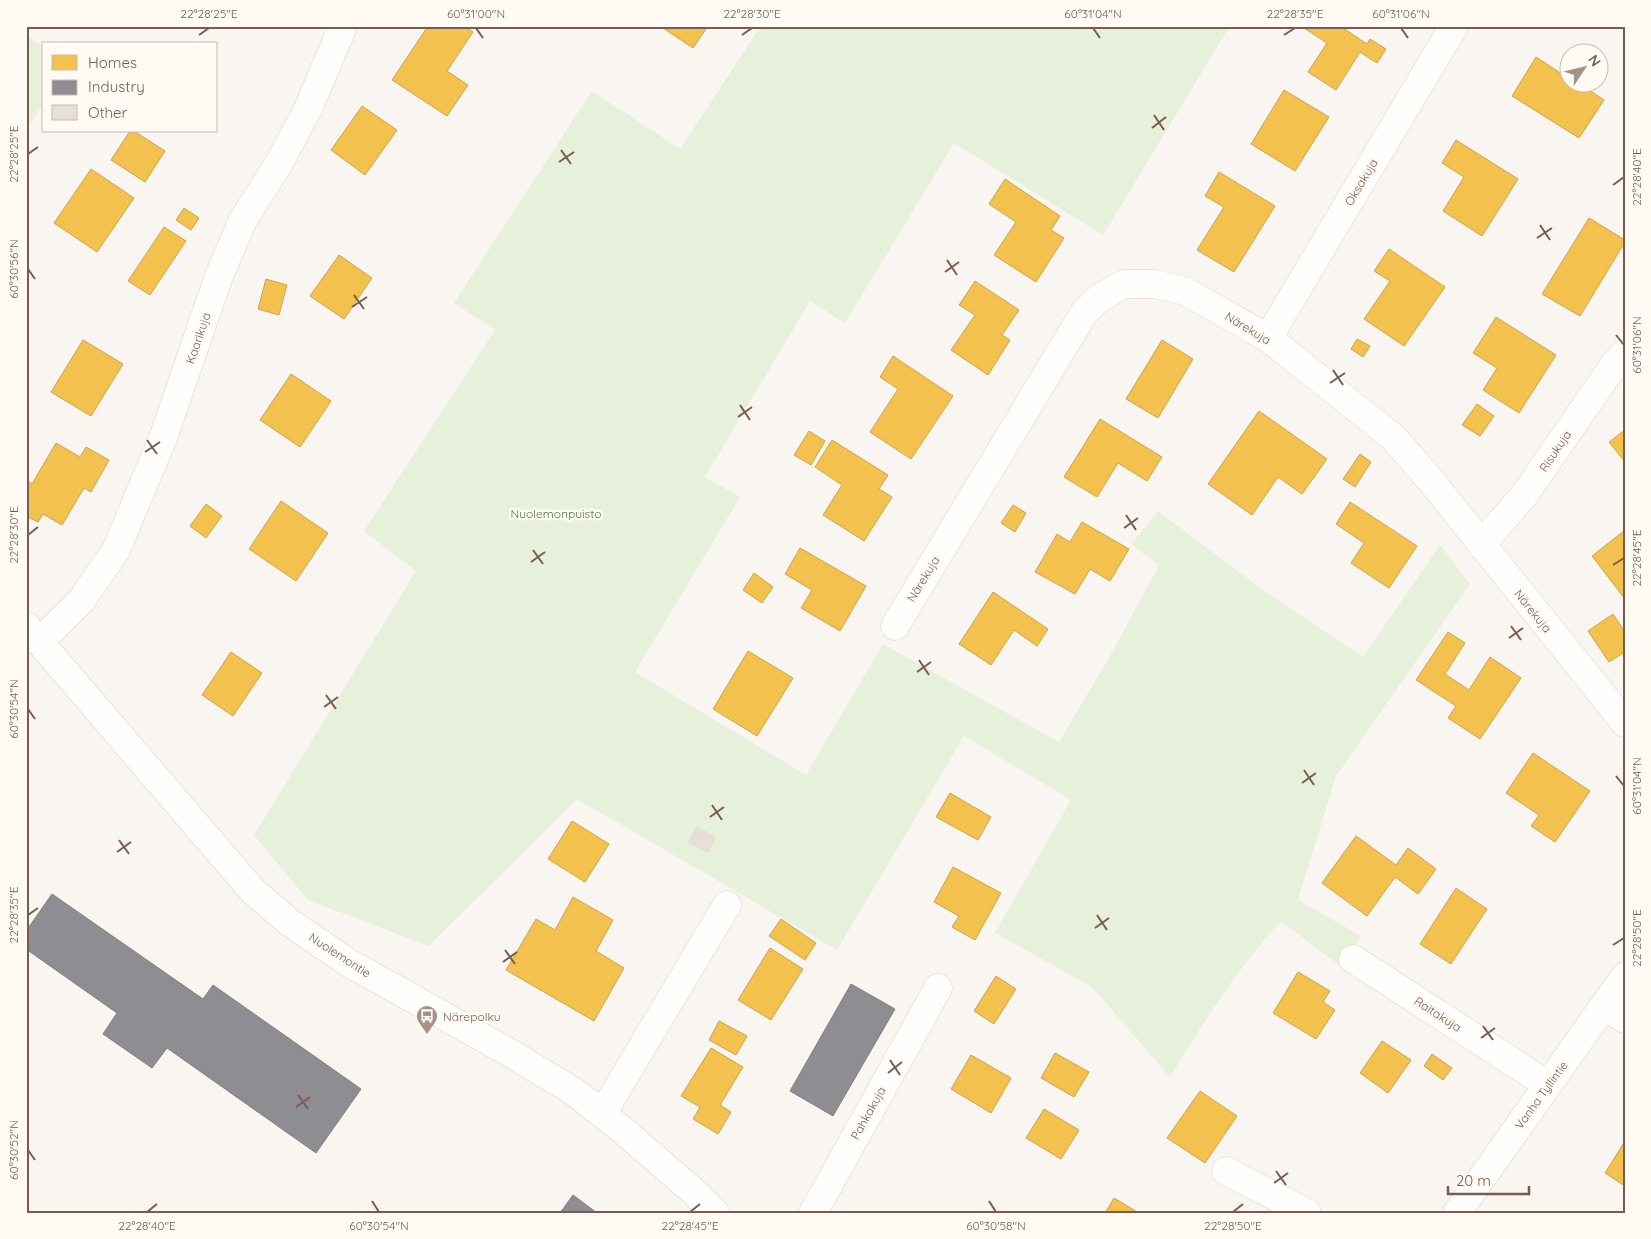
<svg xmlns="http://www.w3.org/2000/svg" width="1651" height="1239" font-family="Quicksand,sans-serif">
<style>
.green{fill:#e7f0db}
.homes{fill:#f2c14e;stroke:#cea34e}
.industry{fill:#8d8d92;stroke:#877e7d}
.building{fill:#e6ded7;stroke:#e2d8d2}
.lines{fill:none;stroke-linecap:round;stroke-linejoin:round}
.minor-casing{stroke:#d7d1cb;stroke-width:29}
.tertiary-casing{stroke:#d7d1cb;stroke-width:29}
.minor{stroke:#fefefd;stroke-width:28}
.tertiary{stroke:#fefefd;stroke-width:28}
.ticks{fill:none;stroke:#7a5c4d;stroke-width:2}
.labels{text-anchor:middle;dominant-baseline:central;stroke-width:5;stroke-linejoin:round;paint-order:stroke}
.street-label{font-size:12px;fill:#7a5c4d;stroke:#fffaf3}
.park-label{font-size:12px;fill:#537a41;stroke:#fffaf3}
.poi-label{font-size:12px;fill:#7a5c4d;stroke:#fffaf3;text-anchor:start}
.neatline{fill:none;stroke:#7a5c4d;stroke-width:2}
.ticks-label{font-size:12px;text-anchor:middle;fill:#7a5c4d}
</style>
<rect width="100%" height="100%" fill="#f9f5f0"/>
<path class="green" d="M761,26H1230L1103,235L954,143L845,323L810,301L705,477L740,497L635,672L806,775L883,644L1059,742L1113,651L1159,565L1131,544L1158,511L1259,587L1363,657L1440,545L1470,584L1336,776L1298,900L1361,936L1343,968L1281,921C1238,967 1203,1023 1170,1077L1092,987L995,933L1071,800L964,736L837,950L577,799L429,946L308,900L254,835L416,571L364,531L495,330L454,303L592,91L680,149Z
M26,36L44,47V103L26,130Z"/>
<path class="homes" d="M428,26H464L473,32L447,71L468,85L447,116L392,80Z
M660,26H708L693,48Z
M1301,26H1340L1367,44L1370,39L1386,49L1377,63L1360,52L1336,90L1308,72L1327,43Z
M1536,57L1568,78V82H1577L1604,100L1579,138L1512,96Z
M1284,90L1329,117L1295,171L1251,144Z
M362,106L397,130L365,175L331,150Z
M130,131H134L165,151L145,182L111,160Z
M1456,140L1518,179L1482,236L1443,211L1464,177L1442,163Z
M91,169L134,198L97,252L54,223Z
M1219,172L1275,206L1234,272L1197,250L1224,207L1205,196Z
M1005,179L1060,216L1051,230L1064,238L1036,282L994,255L1016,222L989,204Z
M184,208L199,218L191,230L176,220Z
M1589,218L1625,240V242L1580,316L1542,294Z
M164,227L186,241L150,295L128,281Z
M1389,249L1445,287L1404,346L1364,319L1390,281L1374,271Z
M339,255L372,278L344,319L310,296Z
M266,279L287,285L279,315L258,309Z
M975,281L1019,310L1002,335L1010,340L988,375L951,350L975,315L959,305Z
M1496,317L1556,355L1519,413L1483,390L1497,368L1473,353Z
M1357,339L1370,346L1363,357L1351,349Z
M83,340L123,364L91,416L51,392Z
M1162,340L1193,359L1158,418L1126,399Z
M893,356L953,396L911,459L870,432L898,389L880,377Z
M291,374L331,401L300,447L260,420Z
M1477,404L1494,416L1480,436L1462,425Z
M1259,411L1327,459L1302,494L1278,477L1252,515L1208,484Z
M1100,419L1162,457L1147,481L1118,463L1097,497L1064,477Z
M1625,430V462L1609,442Z
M809,431L825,441L811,465L794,455Z
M832,440L888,475L879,489L892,497L864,541L823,515L842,485L815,467Z
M56,443L80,457L86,447L109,460L91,492L84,488L62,525L43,514L38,522L26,516V484L28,481L32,484Z
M1360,454L1371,462L1355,487L1343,479Z
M281,501L328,533L296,581L249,549Z
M1350,502L1417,546L1389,588L1351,563L1364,543L1336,524Z
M206,504L222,516L206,538L190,526Z
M1013,505L1026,513L1015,532L1001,523Z
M1082,522L1129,549L1110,581L1090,569L1075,594L1035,572L1057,534L1070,542Z
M1625,530V599L1592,556Z
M800,548L866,586L840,631L801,608L812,590L785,574Z
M754,573L773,587L762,603L743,590Z
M993,592L1048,629L1037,646L1014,630L991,665L959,644Z
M1613,614L1625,632V652L1609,662L1588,631Z
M1448,632L1465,643L1445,674L1469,690L1490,657L1521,678L1480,739L1448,718L1456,706L1416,680Z
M748,651L793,678L757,736L713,709Z
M231,652L262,673L233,716L202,695Z
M1533,753L1590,791L1555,842L1531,826L1539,815L1506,793Z
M950,793L991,817L978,840L936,817Z
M572,821L609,844L585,882L548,859Z
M1356,836L1396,865L1408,848L1436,869L1418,894L1395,877L1367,916L1322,883Z
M953,867L1001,893L975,940L952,927L959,916L934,902Z
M1456,888L1487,909L1451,964L1420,944Z
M573,897L613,920L596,951L624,968L594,1021L506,970L536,919L555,930Z
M781,919L816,943L805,960L769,936Z
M770,948L803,969L771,1020L738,1000Z
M1298,972L1330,991L1323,1002L1335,1010L1316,1039L1273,1013Z
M996,976L1016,989L994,1024L974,1011Z
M719,1021L747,1036L736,1055L709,1040Z
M1382,1041L1411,1060L1388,1093L1360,1073Z
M711,1048L743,1067L720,1105L731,1112L718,1134L693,1119L700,1107L681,1096Z
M1055,1053L1089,1072L1074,1097L1041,1078Z
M1432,1054L1452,1068L1443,1080L1424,1066Z
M971,1055L1011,1078L991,1113L951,1089Z
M1200,1091L1237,1116L1205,1163L1167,1138Z
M1044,1109L1079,1130L1061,1159L1026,1138Z
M1625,1141V1186L1605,1173Z
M1114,1198L1139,1213H1105Z"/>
<path class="industry" d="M52,894L203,999L213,985L361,1089L316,1153L167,1048L152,1068L103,1034L117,1013L26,949V931Z
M851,984L895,1009L833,1116L790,1091Z
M573,1195L597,1213H560Z"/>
<path class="building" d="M697,827L715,837L708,852L689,842Z"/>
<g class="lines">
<g class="minor-casing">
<path id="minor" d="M1268,338L1454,26
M1481,545L1525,494L1614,365L1625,353
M895,626L1084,313L1098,299L1124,284H1155L1185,291L1268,338L1394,438L1432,482L1625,723
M40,641L81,601L116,550L163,438L219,276L243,220L279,163L308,109L343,26
M1353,959L1548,1085
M1605,1006L1625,1019
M602,1114L727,905
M1226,1171L1307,1213
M813,1213L938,988
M1457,1213L1625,976"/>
</g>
<g class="tertiary-casing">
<path id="tertiary" d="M26,626L252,890L289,922L349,963L505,1050L573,1091L619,1127L694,1192L715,1213"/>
</g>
<use href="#minor" class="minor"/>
<use href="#tertiary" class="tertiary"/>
</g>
<path class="ticks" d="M476,28L483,38M1093,28L1100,38M1401,28L1408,38M199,35L209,28M742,35L752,28M1284,35L1295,28M1154,115L1164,130M1152,128L1166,117M561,150L571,164M28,154L38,147M559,162L574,152M1613,185L1624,177M1540,225L1550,240M1537,238L1552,228M947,260L957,275M28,269L35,279M945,272L959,262M354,295L364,309M352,307L367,297M1616,335L1624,345M1333,370L1343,385M1330,383L1345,373M740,405L750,420M738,417L752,407M147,440L157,454M145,452L160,442M1126,515L1136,530M1124,528L1138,518M28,535L38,527M533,550L543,564M531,562L545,552M1613,565L1624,558M1511,626L1521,640M1509,638L1523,628M919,660L929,675M917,672L931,662M326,695L336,709M324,707L338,697M28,709L35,719M1304,770L1314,785M1616,776L1624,786M1302,783L1316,773M712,805L722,820M710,817L724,807M119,840L129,854M117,852L131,842M28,915L38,908M1097,915L1107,930M1095,928L1109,918M1613,945L1624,938M505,950L515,964M503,962L517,952M1483,1026L1493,1040M1481,1038L1495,1028M890,1060L900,1075M888,1073L902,1062M298,1095L308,1109M296,1107L310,1097M28,1150L35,1160M1276,1171L1286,1185M1274,1183L1288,1173M372,1201L379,1212M989,1201L996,1212M147,1212L157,1204M690,1212L700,1204M1233,1212L1243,1204"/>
<defs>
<g id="bus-pin" transform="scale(1.125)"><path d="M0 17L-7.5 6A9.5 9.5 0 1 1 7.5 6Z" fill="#a69286" stroke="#fffaf3"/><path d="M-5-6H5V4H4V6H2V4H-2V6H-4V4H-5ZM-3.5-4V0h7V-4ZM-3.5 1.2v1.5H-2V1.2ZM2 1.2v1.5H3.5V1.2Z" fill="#fff"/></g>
</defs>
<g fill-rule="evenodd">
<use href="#bus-pin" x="427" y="1016"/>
</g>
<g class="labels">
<g class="street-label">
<text transform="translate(1361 182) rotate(-59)">Oksakuja</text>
<text transform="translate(1248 328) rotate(31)">Närekuja</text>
<text transform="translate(198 338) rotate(-71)">Kaarikuja</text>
<text transform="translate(1555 451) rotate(-56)">Risukuja</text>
<text transform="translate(923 579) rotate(-59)">Närekuja</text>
<text transform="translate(1533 611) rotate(51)">Närekuja</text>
<text transform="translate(340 955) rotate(33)">Nuolemontie</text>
<text transform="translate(1438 1014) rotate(33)">Raitakuja</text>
<text transform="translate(1541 1095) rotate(-54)">Vanha Tyllintie</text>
<text transform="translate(868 1113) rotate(-61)">Pahkakuja</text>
</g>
<g class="park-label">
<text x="556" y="513">Nuolemonpuisto</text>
</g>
<g class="poi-label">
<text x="443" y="1016">Närepolku</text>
</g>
</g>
<rect width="1651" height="1239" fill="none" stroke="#fffaf3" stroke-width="55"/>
<rect x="42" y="42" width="175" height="90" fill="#fffaf3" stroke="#cabbb1"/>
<rect x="52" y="55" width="25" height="15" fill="#f2c14e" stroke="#cabbb1"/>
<text x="88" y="68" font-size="15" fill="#7a5c4d">Homes</text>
<rect x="52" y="80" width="25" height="15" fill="#8d8d92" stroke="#cabbb1"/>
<text x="88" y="92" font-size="15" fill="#7a5c4d">Industry</text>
<rect x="52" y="105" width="25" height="15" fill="#e6ded7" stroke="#cabbb1"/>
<text x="88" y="118" font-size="15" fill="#7a5c4d">Other</text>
<g transform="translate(1584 68) rotate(55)"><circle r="24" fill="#fffaf3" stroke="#cabbb1"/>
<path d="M0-4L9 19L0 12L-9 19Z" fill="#a69286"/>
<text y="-8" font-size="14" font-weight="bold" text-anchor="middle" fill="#7a5c4d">N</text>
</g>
<path d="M1448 1186v8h81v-8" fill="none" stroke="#7a5c4d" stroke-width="2.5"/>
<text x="1456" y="1186" font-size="15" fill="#7a5c4d" stroke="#fffaf3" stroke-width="4" paint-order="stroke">20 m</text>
<rect x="28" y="28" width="1596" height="1184" class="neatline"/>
<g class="ticks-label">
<text x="209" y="18">22°28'25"E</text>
<text x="476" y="18">60°31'00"N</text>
<text x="752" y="18">22°28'30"E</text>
<text x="1093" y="18">60°31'04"N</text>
<text x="1295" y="18">22°28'35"E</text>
<text x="1401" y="18">60°31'06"N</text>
<text transform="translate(14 154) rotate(-90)" y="4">22°28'25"E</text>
<text transform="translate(1637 177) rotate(-90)" y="4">22°28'40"E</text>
<text transform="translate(14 269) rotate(-90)" y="4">60°30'56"N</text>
<text transform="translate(1637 345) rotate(-90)" y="4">60°31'06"N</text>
<text transform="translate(14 535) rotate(-90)" y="4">22°28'30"E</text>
<text transform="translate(1637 558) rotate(-90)" y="4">22°28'45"E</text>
<text transform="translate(14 709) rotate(-90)" y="4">60°30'54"N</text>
<text transform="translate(1637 786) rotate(-90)" y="4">60°31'04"N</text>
<text transform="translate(14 915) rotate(-90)" y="4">22°28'35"E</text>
<text transform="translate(1637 938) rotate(-90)" y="4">22°28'50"E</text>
<text transform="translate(14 1150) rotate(-90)" y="4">60°30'52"N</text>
<text x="147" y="1230">22°28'40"E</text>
<text x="379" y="1230">60°30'54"N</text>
<text x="690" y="1230">22°28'45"E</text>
<text x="996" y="1230">60°30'58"N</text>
<text x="1233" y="1230">22°28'50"E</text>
</g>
</svg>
